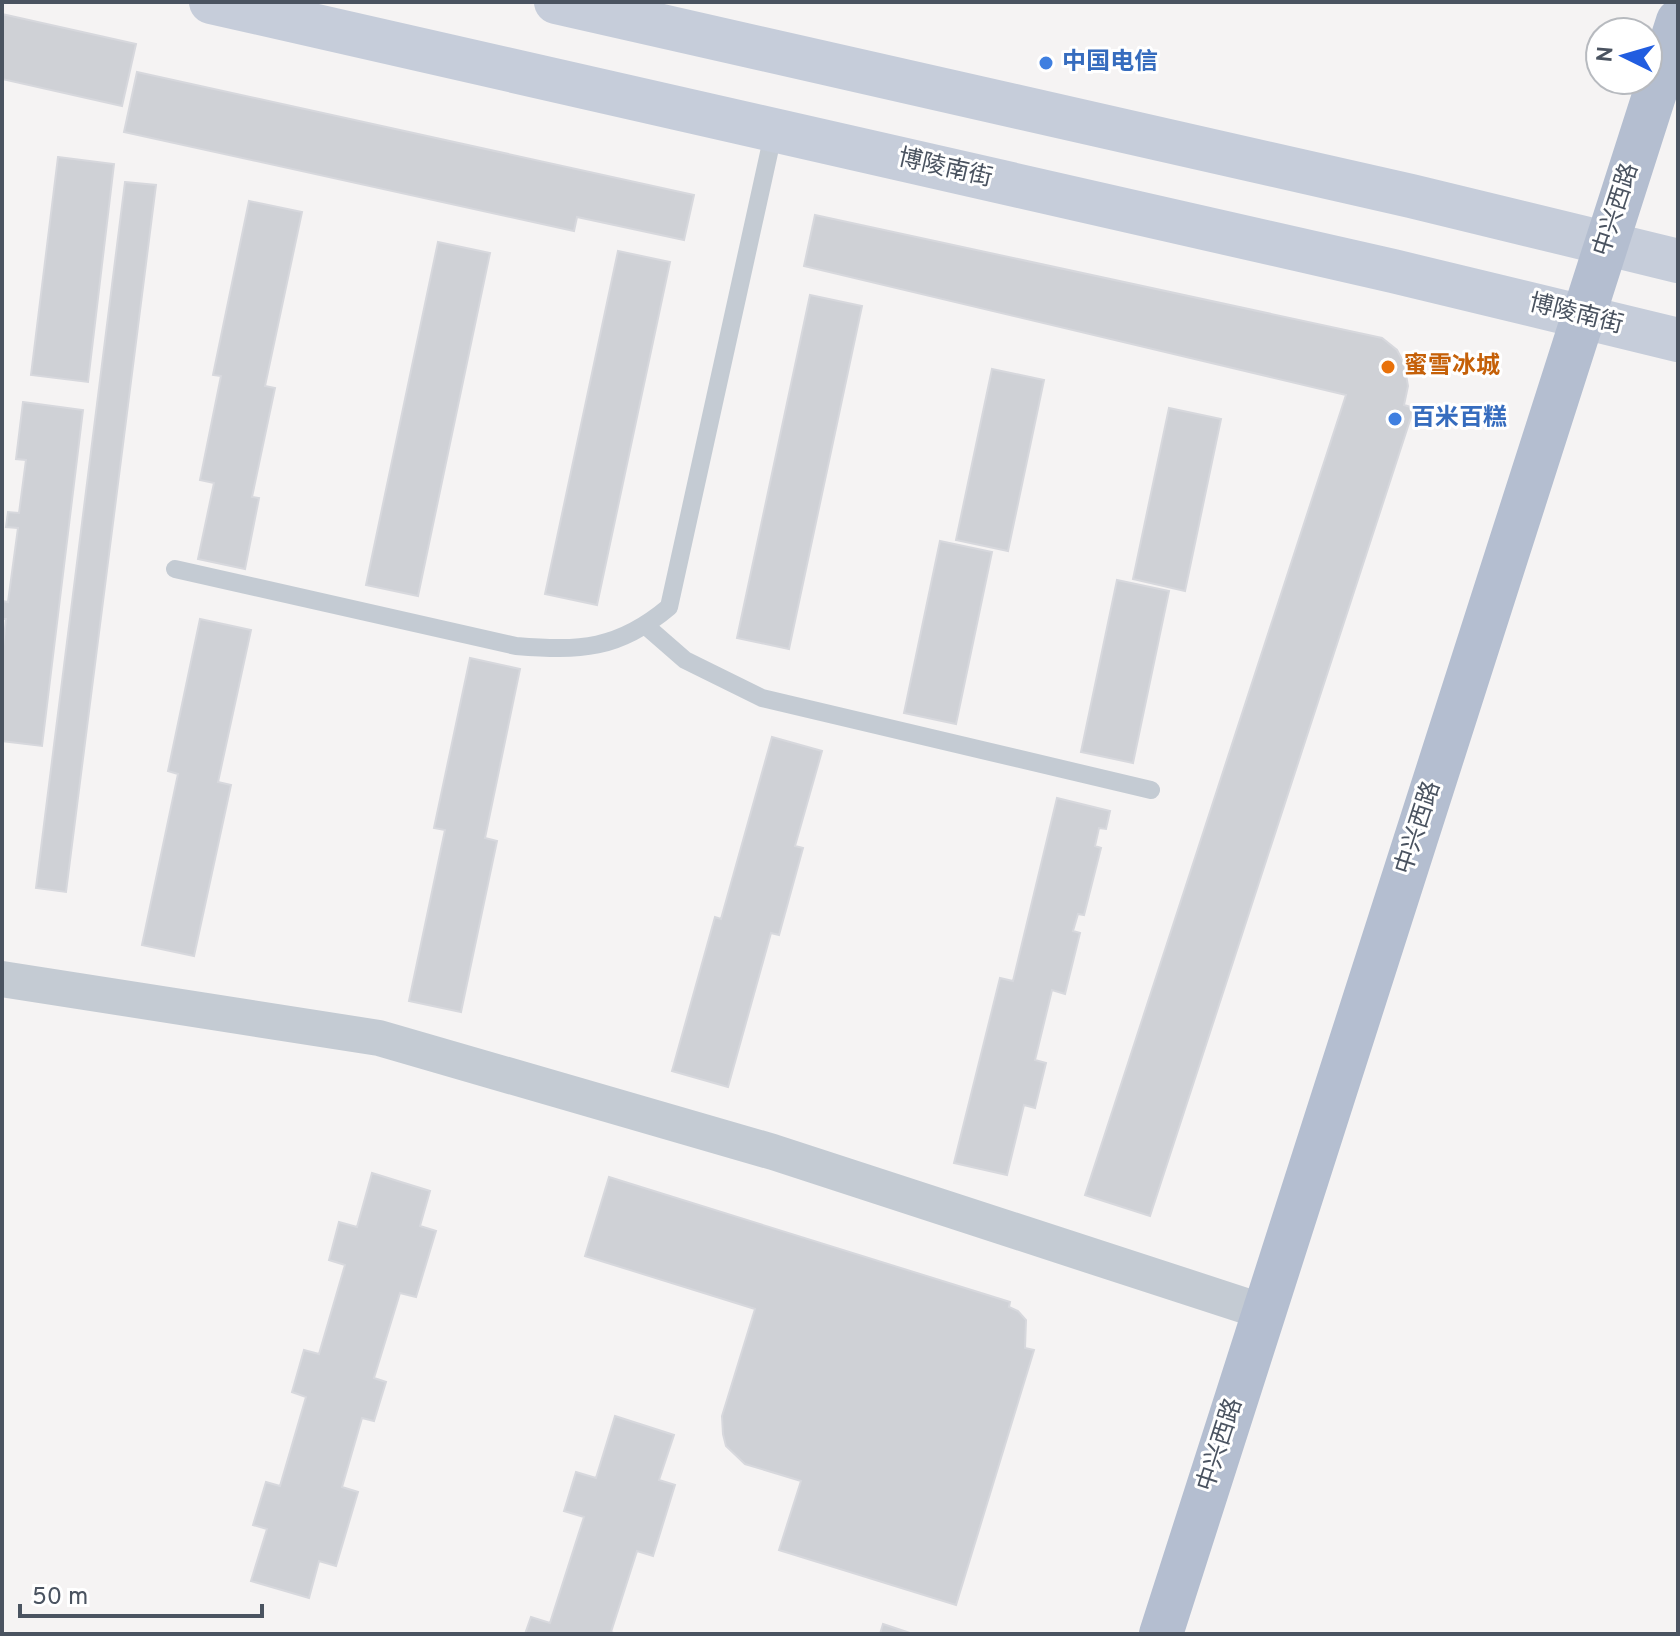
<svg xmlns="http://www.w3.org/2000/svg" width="1680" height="1636" font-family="Overpass,'Noto Sans SC',sans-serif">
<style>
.building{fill:#cfd1d6;stroke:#d7d8dd;stroke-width:2}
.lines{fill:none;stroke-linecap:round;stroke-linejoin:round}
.service{stroke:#c4cbd3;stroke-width:18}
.minor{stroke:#c4cbd3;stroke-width:36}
.secondary{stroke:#c6cdda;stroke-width:44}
.primary{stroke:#b4bed0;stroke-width:44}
.shop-dot{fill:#3f7fe0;stroke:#fff;stroke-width:3}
.food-dot{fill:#e8710a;stroke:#fff;stroke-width:3}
.labels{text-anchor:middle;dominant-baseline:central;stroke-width:6;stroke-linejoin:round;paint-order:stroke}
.shop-label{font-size:24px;font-weight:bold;fill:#366cbe;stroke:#fff;text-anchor:start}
.street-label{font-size:24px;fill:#4a5360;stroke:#fff}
.food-label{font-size:24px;font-weight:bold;fill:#c56008;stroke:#fff;text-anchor:start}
</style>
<rect width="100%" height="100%" fill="#f5f3f3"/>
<path class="building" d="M2,14L136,44L122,106L2,79Z
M137,72L694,195L684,240L577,217L574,231L124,132Z
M58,157L114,164L88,382L31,375Z
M125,182L156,185L66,892L36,888Z
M249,201L302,212L265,386L275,388L252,497L259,498L245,569L198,559L214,483L200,480L221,376L213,375Z
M815,215L1382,338L1397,350L1404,363L1408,386L1404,405L1414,408L1150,1216L1085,1195L1346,395L804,266Z
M438,242L490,253L418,596L366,585Z
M618,251L670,262L597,605L545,594Z
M810,295L862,306L789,649L737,638Z
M992,369L1044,380L1008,551L956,540Z
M23,402L83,410L42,746L2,741V656L6,619H2V601L8,602L18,528L6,527L8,512L19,513L26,460L16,459Z
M1169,408L1221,419L1185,591L1133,579Z
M940,541L992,552L956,724L904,713Z
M1117,580L1169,591L1133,763L1081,752Z
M200,619L251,630L218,782L231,785L194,956L142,945L178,774L168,771Z
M470,658L520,669L485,838L497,841L461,1012L409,1001L445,830L434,828Z
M772,737L822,751L795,846L803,848L779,935L771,933L728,1087L672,1071L715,917L721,919Z
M1057,798L1110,811L1106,829L1099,828L1095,846L1101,848L1084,915L1078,914L1073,931L1080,933L1065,994L1052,990L1035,1060L1046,1063L1035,1108L1024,1105L1007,1175L954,1163L1000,978L1013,981Z
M372,1173L430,1191L420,1226L436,1231L416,1297L400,1293L374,1378L386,1382L374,1421L362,1418L342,1487L358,1492L336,1566L319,1561L309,1598L251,1581L267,1529L253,1525L266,1482L280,1486L306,1397L292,1392L304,1350L319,1354L345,1265L329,1260L339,1222L357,1227Z
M609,1177L1010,1302L1009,1307L1018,1311L1026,1320L1025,1348L1034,1350L956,1605L779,1550L801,1481L745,1464L726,1446L723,1434L722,1416L755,1309L585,1256Z
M615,1416L674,1435L659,1480L675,1485L653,1556L637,1551L611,1632L616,1634H525L531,1617L550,1623L584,1517L564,1511L576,1472L596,1478Z
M883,1624L913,1634H880Z"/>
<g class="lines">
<path class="service" d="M175,569L516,646C580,651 618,650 669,607L774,130
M646,626L685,660L762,698L1151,790"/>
<path class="minor" d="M2,979L379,1038L773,1152L1264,1312"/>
<path class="secondary" d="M211,2L1393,271L1678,340
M556,2L1411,196L1678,261"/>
<path class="primary" d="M1161,1634L1678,21"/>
</g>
<g class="shop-dot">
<circle cx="1046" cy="63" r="8"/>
<circle cx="1395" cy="419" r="8"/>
</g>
<circle class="food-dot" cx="1388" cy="367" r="8"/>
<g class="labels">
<g class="shop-label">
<text x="1062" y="63">中国电信</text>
<text x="1411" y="419">百米百糕</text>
</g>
<g class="street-label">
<text transform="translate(945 169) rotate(13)">博陵南街</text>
<text transform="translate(1617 210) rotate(-72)">中兴西路</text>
<text transform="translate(1576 315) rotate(14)">博陵南街</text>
<text transform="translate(1419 828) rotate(-72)">中兴西路</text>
<text transform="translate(1221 1445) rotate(-72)">中兴西路</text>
</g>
<g class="food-label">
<text x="1404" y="367">蜜雪冰城</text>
</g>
</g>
<rect width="1680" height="1636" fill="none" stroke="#4a5360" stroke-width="8"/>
<g transform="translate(1624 56) rotate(275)"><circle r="38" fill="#ffffff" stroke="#b7babf" stroke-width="2"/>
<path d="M0-6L14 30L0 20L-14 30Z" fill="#215de0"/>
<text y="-12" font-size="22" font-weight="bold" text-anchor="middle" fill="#4a5360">N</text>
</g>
<path d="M20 1604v12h242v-12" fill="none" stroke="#4a5360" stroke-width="4"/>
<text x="32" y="1604" font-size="24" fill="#4a5360" stroke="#ffffff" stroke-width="6" paint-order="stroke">50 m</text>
</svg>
